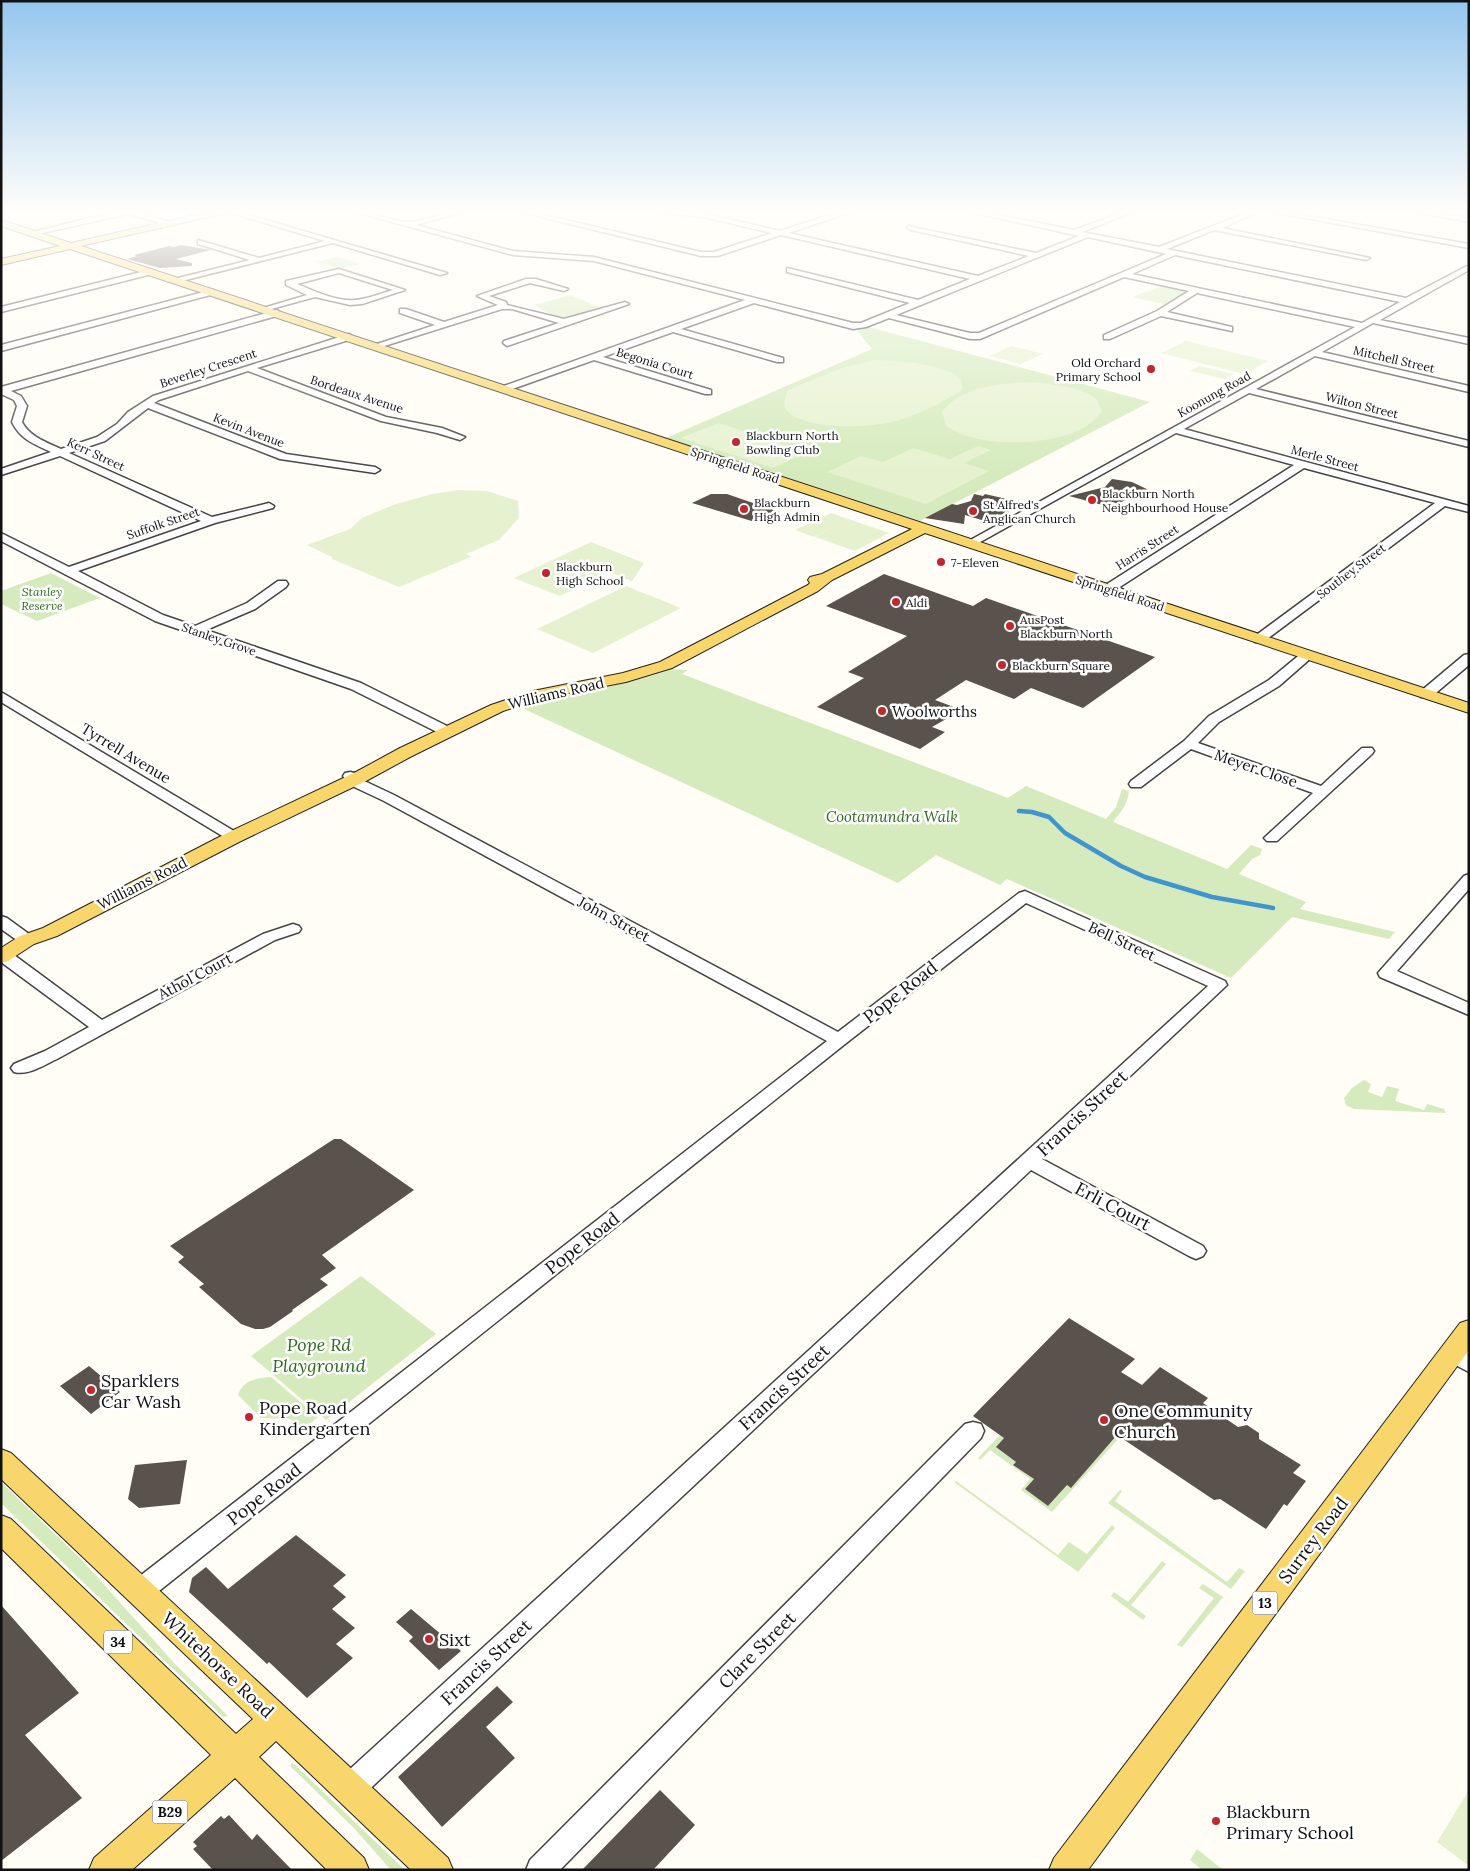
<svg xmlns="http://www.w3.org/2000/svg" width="1470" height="1871" font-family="Lora,serif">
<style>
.green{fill:#d5ebbd}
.pitch{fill:#e6f2cf}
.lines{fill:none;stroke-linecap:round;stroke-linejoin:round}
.stream{stroke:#3f96cf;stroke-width:4.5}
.building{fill:#5a524d}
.minor-casing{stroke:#444;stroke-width:3}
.major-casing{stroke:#222;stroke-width:2}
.minor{fill:#fff;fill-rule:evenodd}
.major{fill:#f9d66b;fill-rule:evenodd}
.poi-dot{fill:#c4262e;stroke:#fff;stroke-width:2}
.labels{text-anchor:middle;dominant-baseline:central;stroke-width:5;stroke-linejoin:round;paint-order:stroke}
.far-street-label{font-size:12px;fill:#111;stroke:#fff}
.far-poi-label{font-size:12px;fill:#111;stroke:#fff;text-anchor:start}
.far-park-label{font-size:12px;font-style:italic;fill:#2f6b1f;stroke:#fff}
.shield{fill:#fff;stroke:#585858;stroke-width:1}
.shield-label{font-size:14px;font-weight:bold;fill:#111}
.street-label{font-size:15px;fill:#111;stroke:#fff}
.poi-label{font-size:15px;fill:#111;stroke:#fff;text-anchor:start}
.park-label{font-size:15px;font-style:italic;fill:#2f6b1f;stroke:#fff}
.near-street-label{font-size:18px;fill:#111;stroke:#fff}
.near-park-label{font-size:18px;font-style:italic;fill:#2f6b1f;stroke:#fff}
.near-poi-label{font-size:18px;fill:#111;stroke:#fff;text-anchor:start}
</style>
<rect width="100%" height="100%" fill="#fffdf5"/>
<path class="green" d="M337,257L361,264L340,269L316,262Z
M1164,285L1188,291L1167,305L1133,297Z
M570,295L604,309C574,317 563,325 535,305Z
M865,326L1150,402L920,521L666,438L872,349L854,327Z
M51,573L100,598L37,621L1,604V591Z
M671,669L688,670L682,674L1008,798L1026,786L1106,819L1116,807L1122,789L1129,791C1128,804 1120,813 1113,822L1227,869L1251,845L1262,849L1260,855L1252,859L1239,874L1306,902L1300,909L1395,932L1389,939L1292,917L1231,978L1007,879L1000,885L936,855L898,883L520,707C570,690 622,688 671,669Z
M1364,1080L1371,1084L1368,1092L1382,1097L1387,1086L1399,1089L1395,1101L1424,1110L1427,1104L1444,1109L1446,1113L1354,1109L1346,1105L1344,1098L1352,1088Z
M361,1276L436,1334L326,1420L251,1356Z
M271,1377L318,1417L303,1429L290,1419L261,1418L238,1395C243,1380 257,1378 271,1377Z
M1120,1432L1121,1436L1052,1512L1021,1490L1030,1479L990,1450L980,1460L978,1458L1000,1435L1004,1438L996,1447L1016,1462L1014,1465L1034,1479L1025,1489L1048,1506L1067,1485L1071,1487Z
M956,1481L1058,1555L1069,1542L1087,1554L1112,1525L1115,1528L1078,1572L954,1482Z
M1,1482L82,1560L175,1664L228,1716L223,1717L1,1503Z
M1120,1490L1122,1491L1115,1501L1227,1582L1239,1568L1245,1571L1231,1589L1108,1503Z
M1162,1561L1166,1564L1131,1605L1146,1616L1143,1620L1111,1596L1114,1592L1128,1602Z
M1203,1584L1223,1597L1182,1647L1177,1645L1214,1598L1199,1588Z
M292,1763L294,1764L405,1870H391L353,1827L290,1766Z
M1197,1849L1223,1870H1202L1190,1860Z"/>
<path class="pitch" d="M1186,341L1268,361L1244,374L1161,353Z
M1011,346L1043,354L1021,364L990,356Z
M876,360C899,361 943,363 961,379L962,390C941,403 920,414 896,421C871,428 807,431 787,411C782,406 785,396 788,390L842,368Z
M1199,366L1234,374L1225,379L1190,371Z
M1029,382C1045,383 1085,387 1096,399C1098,402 1100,407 1102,410C1085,444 1007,447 974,438C964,436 955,431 946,426L942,412C962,386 998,384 1029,382Z
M718,423L809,452L773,468L681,438Z
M978,446L991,450L964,463L989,471L926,504L827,472L861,456L883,462L913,448L950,459Z
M459,490L487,491L518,501L519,518L499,540L466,554L471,557L399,587L332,559V557L307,545L350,529L362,518L393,505L432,494Z
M831,513L889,533L855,551L815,537L835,526L814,537L795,530Z
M591,542L644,563L632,581L609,572L560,596L514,578Z
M626,586L681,608L593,653L537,629Z
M1469,1790V1866L1437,1842Z"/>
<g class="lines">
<path class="stream" d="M1019,811L1032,812L1049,817L1065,833L1121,866L1145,877L1212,897L1273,908"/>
</g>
<path class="building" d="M181,245L211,250L176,259L192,263V266L160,268L127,259L137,256L134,255L169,246L174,247Z
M1112,479L1132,482L1153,492L1127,499L1118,504L1113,502L1106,506L1069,496L1105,487Z
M711,494H727L779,512L755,522L692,503Z
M974,494L983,496L985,494L1011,500L1006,503L1015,506L1004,516L997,514L985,521L965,515L964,524L925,518L952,504L957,505L971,501Z
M884,574L973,606L986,598L1155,657L1083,708L1031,688L1014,699L966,680L935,700L962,710L932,727L945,732L920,749L817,707L864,678L848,672L907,636L826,606Z
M334,1139H341L414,1190L322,1255L336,1268L320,1279L328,1285L292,1310L293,1311L270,1327L263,1329H255L241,1324L199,1287L204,1284L178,1262L184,1257L170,1246Z
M1069,1318L1135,1359L1121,1372L1142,1385L1160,1367L1208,1398L1203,1403L1238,1427L1247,1425L1259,1433V1439L1301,1465L1293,1473L1306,1481L1287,1506L1284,1504L1266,1529L1220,1499L1214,1500L1117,1435L1071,1488L1067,1485L1048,1506L1025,1489L1034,1479L1013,1465L1016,1462L996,1447L1004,1438L973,1416Z
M89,1366L120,1392L91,1414L60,1386Z
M187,1460L180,1504L139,1508L128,1499L135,1465Z
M296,1535L346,1575L333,1586L346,1597L332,1609L355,1628L336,1644L353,1658L307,1698L269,1662L267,1664L189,1592L192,1578L206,1567L228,1589Z
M1,1605L79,1693L25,1735L82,1798L1,1861Z
M411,1609L461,1651L439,1670L409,1641L413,1637L396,1622Z
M497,1686L513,1702L486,1727L515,1758L442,1827L398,1777Z
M660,1790L695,1825L653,1870H582Z
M229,1815L252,1840L257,1834L292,1870H213L193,1849L197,1846L193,1842L221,1816L224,1819Z"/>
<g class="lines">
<g class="minor-casing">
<path id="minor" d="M121,210H133L172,223L168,225L128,214L33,235L29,233Z
M222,210H232L447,273L440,275L333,243L174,283V279L250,260L198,244V240L259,258L325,241Z
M348,210C368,208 387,221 406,222C422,223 448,210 468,210L467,211L416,225L513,251L594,257L853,323H861L910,303L787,272V268L918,300L970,279L781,235L718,256H701L513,210H524L701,252H714L772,233L708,218L660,212L657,210L708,214L780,231L845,210H854L853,211L789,233L978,276L1029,256L911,230L907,228L908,226L1036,253L1079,236L962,210H974L1074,230L1128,210H1136L1135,211L1082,232L1159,247L1254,210H1275L1469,244V248L1262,210L1222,228L1370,258L1366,260L1214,230L1167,249L1406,298L1469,265V270L1380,320L1469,338V344L1373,323L1322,352L1469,386V392L1315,356L1256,389L1469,441V447L1249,393L1184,429L1469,506V512L1445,506L1263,642H1255L1253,639L1255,636L1435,503L1304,468L1112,592H1104L1102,589L1104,586L1294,465L1176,433L975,545H967L965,543L1355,327L1197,293L1167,312L1232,327V331L1161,316L1110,339H1104V335L1157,311L1189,291L1124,277L980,339H970L889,318L866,327L853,329L754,303L681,329L783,358V362H777L673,332L603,357L711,390V394H705L594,360L504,392L499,389L501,387L745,300L594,261L513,255ZM1088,237L1166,254L979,333H970L896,315ZM1175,255L1400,302L1362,323L1132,274Z
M1406,210H1420L1469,218V222Z
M339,269L405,290L362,304L350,305L315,297L264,311L260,309L307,295L286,285V281ZM339,273L393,290C382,293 372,297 362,299C341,304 316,292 297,284Z
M149,270H152V274L1,312V307Z
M526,279H536L568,289L564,291L530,283L489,296L506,302L507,305L564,319L625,302L629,304L507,346L503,343L504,341L559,323L512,309H502L378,348L371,346L435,325L400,313V309H406L444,322L498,305L477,296Z
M211,290H214V294L1,351V345Z
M277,310L281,313L280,315L11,391L21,396L27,406L22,422C30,437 46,442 61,449L97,437L117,424L128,412L153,396L349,334L353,337L352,339L257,368L386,417L442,428L465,437L460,440L437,433L381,421L248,371L159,400L154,403L286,454L375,467L380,470L375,473L280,459L148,408L105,441L69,453L212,517L269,503L274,506L273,508L215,523L78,571L163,615L195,626L247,603L278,581H286L288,584L286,587L255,609L206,630L361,683L447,726L449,729L447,732H437L351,689L155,621L1,541V533L69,567L201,521L60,456L1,475V469L51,452C34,444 21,440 12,422L17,406L14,400L1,394V387Z
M1307,651L1311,652L1313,655L1311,658L1279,686L1219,722L1198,743L1321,786L1362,748H1372L1374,751L1372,754L1277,841H1267L1264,838L1313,793L1191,749L1141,787H1131L1129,784L1131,781L1184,741L1209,716L1269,680L1303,652Z
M1469,654V665L1431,697H1421L1419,694L1421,691L1464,655Z
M1,692L239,834L242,837L239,840H229L1,702Z
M350,772L355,773L358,778L394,795L838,1032L1019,893L1025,891L1225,981L1227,985L1042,1159L1203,1246L1206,1251L1203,1256L1196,1259L1189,1256L1031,1170L359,1799L349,1803L339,1799L335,1789L339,1779L1208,986L1026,903L845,1044L149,1599L140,1602L131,1599L128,1591L131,1583L827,1041L384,801L348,784L343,776L345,773Z
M1469,874V889L1397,971L1469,1003V1015L1380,977L1378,973L1464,876Z
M1,916L7,918L33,937L35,940L33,943H21L1,929Z
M293,924L299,926L301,929L299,932L275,940L57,1059C44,1065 28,1076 14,1072L11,1068L14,1064L45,1051L89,1027L1,962V952H10L102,1020L263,934Z
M1452,1344L1469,1352V1372L1444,1359L1441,1353L1444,1347Z
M973,1422L981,1424L984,1431L981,1438L560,1870H526L530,1860L965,1424Z"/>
</g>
<g class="major-casing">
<path id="major" d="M217,210H230L226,213L81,246L1469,703V713L925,533L832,580L818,591L672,668L626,682L543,698L503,711L412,756L366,781L241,841L57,936L34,944L8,961L1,963V948L20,936L43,928L227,833L354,773L400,748L491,705L533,691L623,673L660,662L808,585L810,583L808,580L810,577L822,574L912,529L70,249L1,265V259L60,246L1,226V220L71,243Z
M1469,1320V1350L1088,1870H1049L1054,1858L1460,1323Z
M1,1449L11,1453L448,1858L453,1870H411L276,1741L259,1757L364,1858L369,1870H327L235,1778L132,1870H89L94,1858L211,1755L1,1548V1515L11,1519L236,1734L253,1719L1,1479Z"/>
</g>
<use href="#minor" class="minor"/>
<use href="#major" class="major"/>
</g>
<linearGradient id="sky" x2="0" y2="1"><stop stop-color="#95c6ee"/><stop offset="0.45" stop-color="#fffefa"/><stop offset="1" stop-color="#fffefa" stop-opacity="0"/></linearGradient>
<rect width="1470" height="471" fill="url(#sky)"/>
<g class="poi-dot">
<circle cx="1151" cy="369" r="5"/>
<circle cx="736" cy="442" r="5"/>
<circle cx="1092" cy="500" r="5"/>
<circle cx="744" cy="509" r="5"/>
<circle cx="973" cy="511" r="5"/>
<circle cx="941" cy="562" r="5"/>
<circle cx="546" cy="573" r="5"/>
<circle cx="896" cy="602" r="5"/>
<circle cx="1010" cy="626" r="5"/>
<circle cx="1002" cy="665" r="5"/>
<circle cx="882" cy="711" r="5"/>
<circle cx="91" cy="1390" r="5"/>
<circle cx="249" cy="1417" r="5"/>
<circle cx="1104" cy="1420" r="5"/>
<circle cx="429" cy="1639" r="5"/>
<circle cx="1216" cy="1821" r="5"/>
</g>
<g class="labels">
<g class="far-street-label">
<text transform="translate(1394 359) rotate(13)">Mitchell Street</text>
<text transform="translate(655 363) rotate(17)">Begonia Court</text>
<text transform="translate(208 368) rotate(-18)">Beverley Crescent</text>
<text transform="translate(357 394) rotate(18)">Bordeaux Avenue</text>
<text transform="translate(1214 394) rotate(-29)">Koonung Road</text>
<text transform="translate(1362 405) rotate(14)">Wilton Street</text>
<text transform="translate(249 430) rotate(21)">Kevin Avenue</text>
<text transform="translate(96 454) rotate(25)">Kerr Street</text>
<text transform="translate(1325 458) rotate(15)">Merle Street</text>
<text transform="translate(735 465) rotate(18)">Springfield Road</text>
<text transform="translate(163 523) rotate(-19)">Suffolk Street</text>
<text transform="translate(1147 547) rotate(-33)">Harris Street</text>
<text transform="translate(1351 571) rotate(-37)">Southey Street</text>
<text transform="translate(1120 593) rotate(18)">Springfield Road</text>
<text transform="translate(219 639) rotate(19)">Stanley Grove</text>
</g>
<g class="far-poi-label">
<text x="1141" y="362" text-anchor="end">Old Orchard<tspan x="1141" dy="14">Primary School</tspan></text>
<text x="746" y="435">Blackburn North<tspan x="746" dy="14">Bowling Club</tspan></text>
<text x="1102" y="493">Blackburn North<tspan x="1102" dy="14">Neighbourhood House</tspan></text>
<text x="754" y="502">Blackburn<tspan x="754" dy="14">High Admin</tspan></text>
<text x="983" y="504">St Alfred's<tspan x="983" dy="14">Anglican Church</tspan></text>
<text x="951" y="562">7-Eleven</text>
<text x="556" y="566">Blackburn<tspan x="556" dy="14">High School</tspan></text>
<text x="906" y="602">Aldi</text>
<text x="1020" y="619">AusPost<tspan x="1020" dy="14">Blackburn North</tspan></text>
<text x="1012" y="665">Blackburn Square</text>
</g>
<g class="far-park-label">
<text x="42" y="591">Stanley<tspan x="42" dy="14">Reserve</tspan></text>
</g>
<g class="shield">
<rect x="1252.5" y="1591.5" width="25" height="23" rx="4"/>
<rect x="104" y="1630.5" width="28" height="23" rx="4"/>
<rect x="152.5" y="1800.5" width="35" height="23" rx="4"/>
</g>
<g class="shield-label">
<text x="1265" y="1603">13</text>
<text x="118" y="1642">34</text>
<text x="170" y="1812">B29</text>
</g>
<g class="street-label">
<text transform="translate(556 693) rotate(-13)">Williams Road</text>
<text transform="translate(126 753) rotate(31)">Tyrrell Avenue</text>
<text transform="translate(1256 768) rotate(19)">Meyer Close</text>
<text transform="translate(142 883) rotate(-27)">Williams Road</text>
<text transform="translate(614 919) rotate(28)">John Street</text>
<text transform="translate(1122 941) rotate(25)">Bell Street</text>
<text transform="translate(195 976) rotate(-28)">Athol Court</text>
</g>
<g class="poi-label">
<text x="892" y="711">Woolworths</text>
</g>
<g class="park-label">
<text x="892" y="816">Cootamundra Walk</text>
</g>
<g class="near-street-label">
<text transform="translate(900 992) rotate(-38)">Pope Road</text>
<text transform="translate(1082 1113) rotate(-43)">Francis Street</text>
<text transform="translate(1113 1206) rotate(28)">Erli Court</text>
<text transform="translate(582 1243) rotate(-38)">Pope Road</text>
<text transform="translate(784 1387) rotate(-43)">Francis Street</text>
<text transform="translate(264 1494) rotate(-38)">Pope Road</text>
<text transform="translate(1313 1540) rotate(-53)">Surrey Road</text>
<text transform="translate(757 1650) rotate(-45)">Clare Street</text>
<text transform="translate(486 1662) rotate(-43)">Francis Street</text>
<text transform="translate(218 1665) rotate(43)">Whitehorse Road</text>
</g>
<g class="near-park-label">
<text x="319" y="1344">Pope Rd<tspan x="319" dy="21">Playground</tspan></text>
</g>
<g class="near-poi-label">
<text x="101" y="1380">Sparklers<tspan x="101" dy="21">Car Wash</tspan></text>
<text x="259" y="1407">Pope Road<tspan x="259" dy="21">Kindergarten</tspan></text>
<text x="1114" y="1410">One Community<tspan x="1114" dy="21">Church</tspan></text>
<text x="439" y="1639">Sixt</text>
<text x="1226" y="1811">Blackburn<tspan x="1226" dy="21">Primary School</tspan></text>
</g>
</g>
<rect width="1470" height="1871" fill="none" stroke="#111111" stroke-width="5"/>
</svg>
